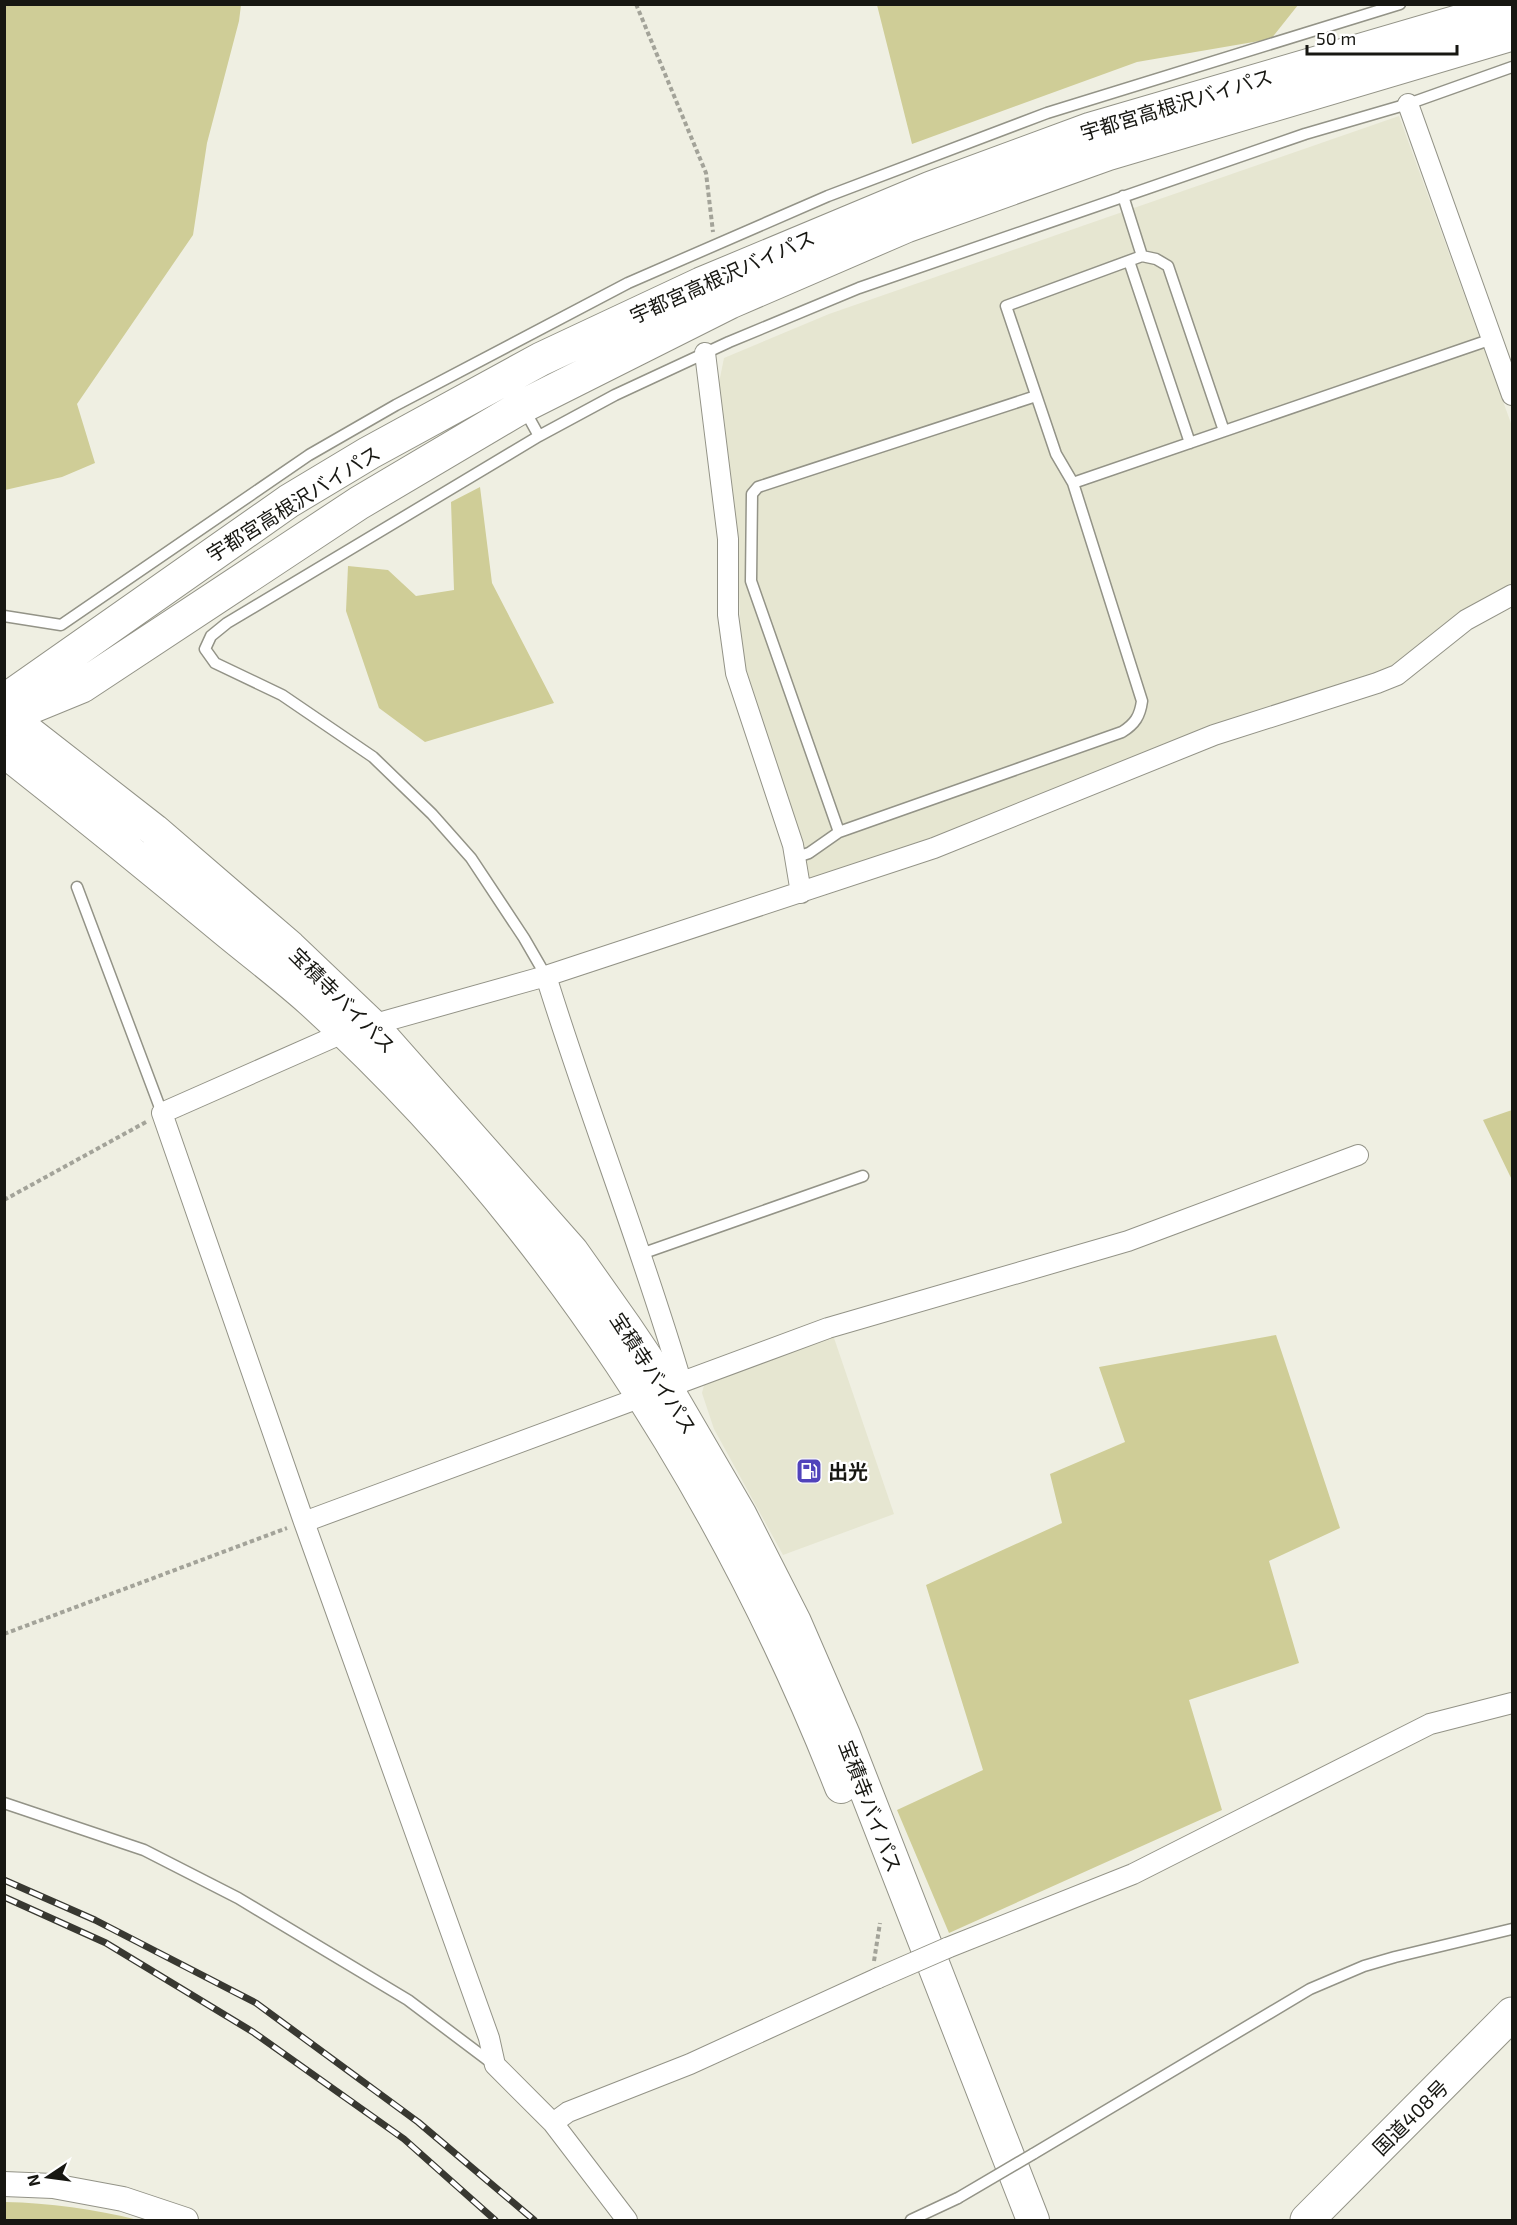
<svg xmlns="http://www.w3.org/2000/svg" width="1517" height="2225" font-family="'Exo 2','Noto Sans JP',sans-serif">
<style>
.built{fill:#e6e6d1}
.green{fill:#cfcd97}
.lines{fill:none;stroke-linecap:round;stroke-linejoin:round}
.service-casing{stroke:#939387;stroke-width:13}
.minor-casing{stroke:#939387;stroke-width:22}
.tertiary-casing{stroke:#939387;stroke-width:26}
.primary-casing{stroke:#939387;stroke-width:34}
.trunk-casing{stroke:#939387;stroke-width:35}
.path{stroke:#a3a399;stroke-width:4;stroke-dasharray:4.5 3;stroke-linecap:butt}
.service{stroke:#fff;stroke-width:10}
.minor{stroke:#fff;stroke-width:20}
.tertiary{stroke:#fff;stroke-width:24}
.primary{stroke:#fff;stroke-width:32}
.trunk{stroke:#fff;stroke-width:33}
.rail-casing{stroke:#383831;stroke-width:7}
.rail{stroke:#fff;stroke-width:4.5;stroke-dasharray:14;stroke-linecap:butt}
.service-bridge-casing{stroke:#939387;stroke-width:13;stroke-linecap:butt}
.minor-bridge-casing{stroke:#939387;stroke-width:22;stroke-linecap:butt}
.service-bridge{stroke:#fff;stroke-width:10}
.minor-bridge{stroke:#fff;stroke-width:20}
.labels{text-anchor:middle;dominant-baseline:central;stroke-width:4.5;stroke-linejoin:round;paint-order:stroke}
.street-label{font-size:20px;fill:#171712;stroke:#fff}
.poi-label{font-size:20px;font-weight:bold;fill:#171712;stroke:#fff;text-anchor:start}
</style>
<rect width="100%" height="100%" fill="#efefe2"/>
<path class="built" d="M1399,116L1512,426V586L1459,613L1396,670L941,839L808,881L804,846L742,666L736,522L718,388L724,358L829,314Z
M833,1335L894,1514L783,1555L714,1429L702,1393L705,1381Z"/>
<path class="green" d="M4,5H241L239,21L207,143L193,235L77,404L95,463L62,477L5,490Z
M877,5H1298L1271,39L1137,62L912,144Z
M480,487L492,583L554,703L425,742L379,708L346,611L348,566L388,570L416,596L454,590L451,502Z
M1512,1110V1180L1483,1120Z
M1276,1335L1340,1528L1269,1561L1299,1663L1189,1700L1222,1810L949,1933L897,1810L983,1770L926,1585L1062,1523L1050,1474L1125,1442L1099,1367Z
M5,2202C50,2203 94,2209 138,2220H5Z"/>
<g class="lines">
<g class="service-casing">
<path id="service" d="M1123,196L1142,256
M1129,261L1190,443
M524,409L539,436
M1073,483L1492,339
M4,616L61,625L309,455L396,405L628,283L828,196L1047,113L1400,4
M839,832L751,581L752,494L758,487L1036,396
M794,858L809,853L839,832L1122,732C1135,724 1140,716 1142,701L1073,483L1056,454L1006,306L1142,256L1156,259L1168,266L1224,431
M77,887L162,1113
M546,976L524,938L471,858L432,814L373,757L282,695L215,663L205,649L211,636L227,623L539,436L615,395L729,342L859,288L1305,134L1408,104L1512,67
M641,1254L863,1176
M4,1803L144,1850L238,1898L408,2000L493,2064
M1033,2154L1310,1989L1364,1966L1395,1957L1512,1929
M911,2220L958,2198"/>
</g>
<g class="minor-casing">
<path id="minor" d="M1408,104L1512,395
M705,353L728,539V615L736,673L793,845L801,893
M546,976C588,1112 641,1245 681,1381
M304,1522L828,1328L1128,1241L1358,1155
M947,1948L1133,1874L1430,1724L1512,1703
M553,2123L568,2112L690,2064L878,1978
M627,2220L553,2123L495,2065L489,2038L304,1522L162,1113L343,1033L546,976L934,848L1214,735L1377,683L1397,675L1466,620L1512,595"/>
</g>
<g class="tertiary-casing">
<path id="tertiary" d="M4,2184L53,2186L123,2199L186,2220"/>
</g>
<g class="primary-casing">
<path id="primary" d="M4,713L154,830L290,947L372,1025L572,1251L625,1326L666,1387L740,1514L795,1622L844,1735L1033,2220
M4,751C79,810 153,870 226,931C254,954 283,976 310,1000C546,1214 725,1492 841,1787"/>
</g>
<g class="trunk-casing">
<path id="trunk" d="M4,701L289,501L369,453L541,359L701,284L931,188L1091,129L1512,6
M4,718L82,686L359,503L523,406L730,302L906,226L1107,154L1512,34
M1307,2220L1512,2014"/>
</g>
<path class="path" d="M636,4L706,173L713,232
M4,1200L146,1122
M4,1634L287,1528
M874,1961L880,1923"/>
<use href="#service" class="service"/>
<use href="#minor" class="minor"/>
<use href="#tertiary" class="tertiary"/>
<use href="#primary" class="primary"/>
<use href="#trunk" class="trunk"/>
<g class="rail-casing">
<path id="rail" d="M4,1880L95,1920L256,2003L418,2122L534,2220
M4,1897L106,1943L253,2032L404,2139L495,2220"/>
</g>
<use href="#rail" class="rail"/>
<g class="service-bridge-casing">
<path id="service-bridge" d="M958,2198L1033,2154"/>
</g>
<g class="minor-bridge-casing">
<path id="minor-bridge" d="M878,1978L947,1948"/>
</g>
<use href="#service-bridge" class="service-bridge"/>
<use href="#minor-bridge" class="minor-bridge"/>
</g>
<defs>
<g id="fuel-square" transform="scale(1.35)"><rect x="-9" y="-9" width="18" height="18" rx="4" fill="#5143bb" stroke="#fff"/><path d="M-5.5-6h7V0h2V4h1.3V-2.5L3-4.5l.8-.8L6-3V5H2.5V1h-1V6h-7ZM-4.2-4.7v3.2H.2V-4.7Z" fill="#fff"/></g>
</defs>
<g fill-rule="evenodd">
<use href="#fuel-square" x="809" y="1471"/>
</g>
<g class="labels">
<g class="street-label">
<text transform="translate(1176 104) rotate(-17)">宇都宮高根沢バイパス</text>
<text transform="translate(722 276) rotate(-24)">宇都宮高根沢バイパス</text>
<text transform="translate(293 503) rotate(-32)">宇都宮高根沢バイパス</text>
<text transform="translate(343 1000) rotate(45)">宝積寺バイパス</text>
<text transform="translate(654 1373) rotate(57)">宝積寺バイパス</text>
<text transform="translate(871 1806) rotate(69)">宝積寺バイパス</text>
<text transform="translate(1410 2117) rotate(-45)">国道408号</text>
</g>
<g class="poi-label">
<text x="828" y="1471">出光</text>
</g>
</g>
<rect width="1517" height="2225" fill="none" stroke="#171712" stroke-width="12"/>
<g transform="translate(48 2177) rotate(257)" stroke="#ffffff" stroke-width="4.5" paint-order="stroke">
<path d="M0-4.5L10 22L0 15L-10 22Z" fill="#171712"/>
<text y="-9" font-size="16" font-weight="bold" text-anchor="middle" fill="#171712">N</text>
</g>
<path d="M1307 45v9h150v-9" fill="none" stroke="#171712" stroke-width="3"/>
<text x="1316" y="45" font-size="18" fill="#171712" stroke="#ffffff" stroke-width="4.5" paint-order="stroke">50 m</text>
</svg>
